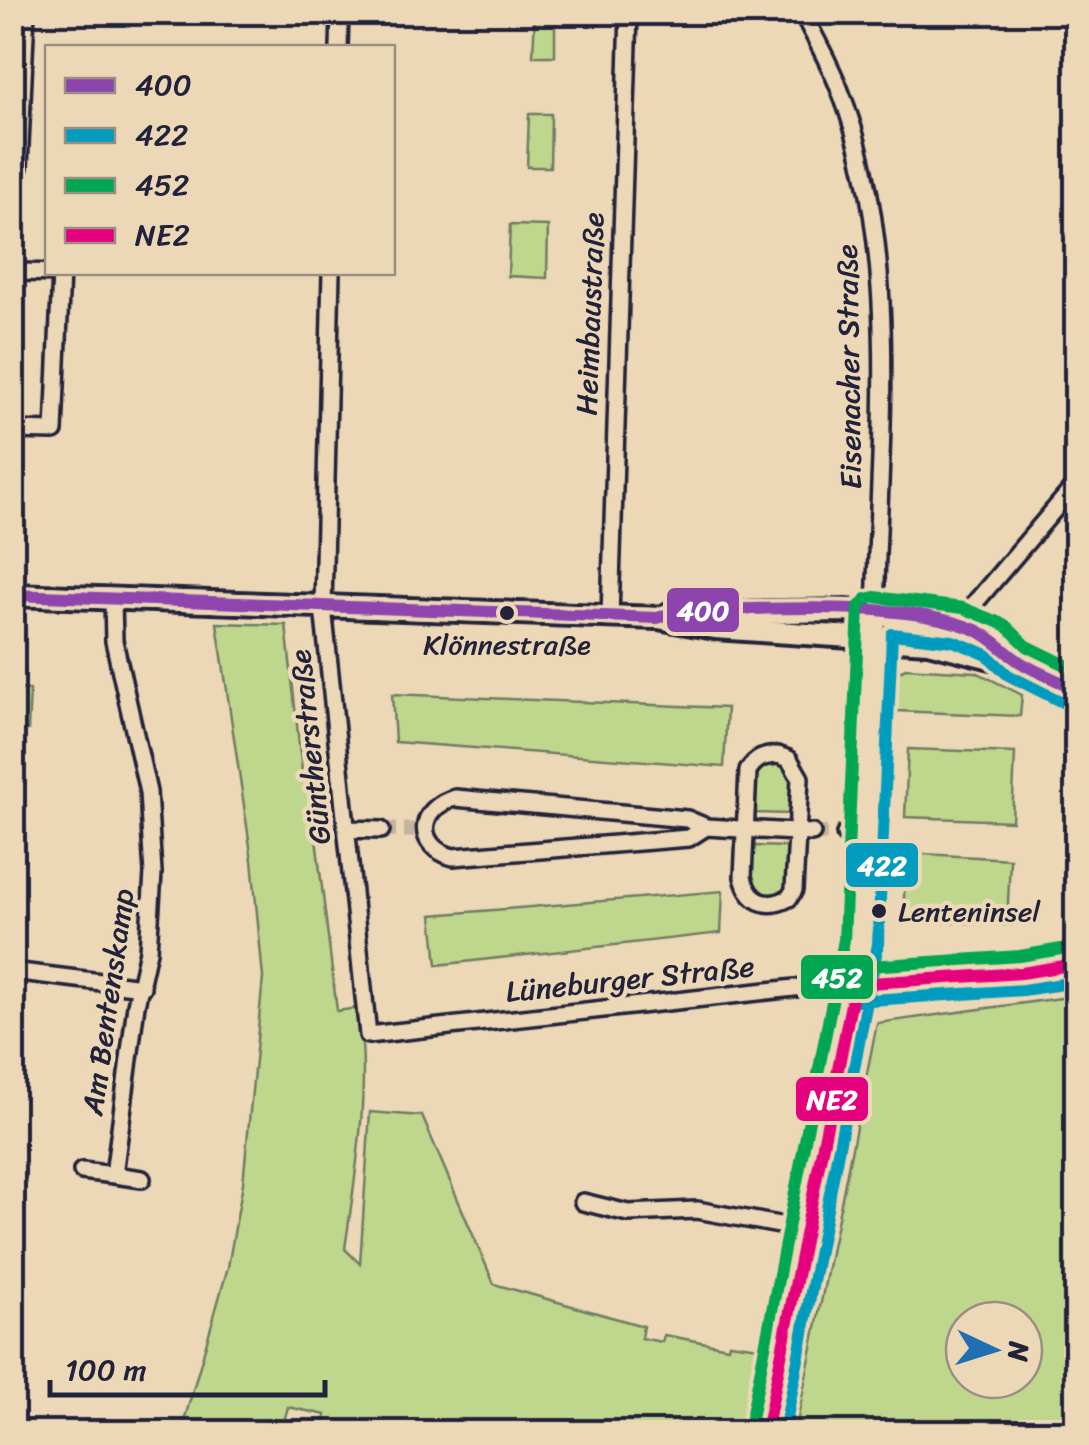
<svg xmlns="http://www.w3.org/2000/svg" width="1089" height="1445" font-family="Sriracha,sans-serif">
<style>
.green{fill:#bfd78d;stroke:#707c64;stroke-width:2.5;fill-rule:evenodd}
.lines{fill:none;stroke-linecap:round;stroke-linejoin:round}
.minor-tunnel{stroke:#c4b49d;stroke-width:15;stroke-dasharray:15 8;stroke-linecap:butt}
.minor-casing{stroke:#22223b;stroke-width:22}
.secondary-casing{stroke:#22223b;stroke-width:28}
.minor{stroke:#ecd8b6;stroke-width:15}
.secondary{stroke:#ecd8b6;stroke-width:20}
.bus-1-casing{stroke:#ecd8b6;stroke-width:20}
.bus-2-casing{stroke:#ecd8b6;stroke-width:20}
.bus-3-casing{stroke:#ecd8b6;stroke-width:20}
.bus-4-casing{stroke:#ecd8b6;stroke-width:20}
.bus-1{stroke:#8e44ad;stroke-width:12}
.bus-2{stroke:#039cbf;stroke-width:12}
.bus-3{stroke:#00a651;stroke-width:12}
.bus-4{stroke:#e5007d;stroke-width:12}
.bus-dot{fill:#22223b;stroke:#ecd8b6;stroke-width:4}
.labels{text-anchor:middle;dominant-baseline:central;stroke-width:9;stroke-linejoin:round;paint-order:stroke}
.bus-label{font-size:28px;fill:#22223b;stroke:#ecd8b6}
.street-label{font-size:30px;fill:#22223b;stroke:#ecd8b6}
.line-badge{stroke:#ecd8b6;stroke-width:4}
.badge-label{font-size:28px;text-anchor:middle;font-weight:bold;fill:#fff}
</style>
<rect width="100%" height="100%" fill="#ecd8b6"/>
<filter id="ink" filterUnits="userSpaceOnUse"><feTurbulence type="fractalNoise" baseFrequency=".01" numOctaves="2"/><feDisplacementMap in="SourceGraphic" scale="20" xChannelSelector="R" yChannelSelector="G"/><feConvolveMatrix kernelMatrix="1 2 1 2 8 2 1 2 1" color-interpolation-filters="sRGB"/></filter>
<g filter="url(#ink)">
<path class="green" d="M535,14L555,15V56H533Z
M529,114H551L550,167H527Z
M510,225L548,226L547,278L508,276Z
M217,623L286,625L303,780L328,776L332,819L314,822L337,1011L358,1008C371,1086 356,1171 345,1249L360,1264L370,1112L422,1116L494,1284L643,1326L641,1338L662,1342L664,1335L728,1347L729,1343L775,1349L744,1432H322L326,1415L288,1407L281,1432H181L228,1267L243,1183L263,978L252,860Z
M905,668L976,672L1022,695L1020,716L896,711L897,674Z
M13,688L30,690L28,730L13,729Z
M392,694L727,708L724,767L395,742Z
M908,749L1015,753L1012,821L905,817Z
M766,762L787,766L795,781L791,814L753,813C752,792 747,775 766,762Z
M754,846L790,847L787,890L771,898L751,889L749,850Z
M906,853L1010,859L1007,925L903,920Z
M723,891L721,933L437,965L432,915Z
M1076,996V1432H795L877,1023ZM964,1320H1024V1380H964Z"/>
<g class="lines">
<path class="minor-tunnel" d="M381,830H414
M812,833L845,834"/>
<g class="minor-casing">
<path id="minor" d="M802,12C815,38 829,62 839,88C903,247 879,446 875,614
M339,48L340,12
M12,178L19,167L26,12
M20,272L61,273
M331,272L323,607L368,1035L831,984C913,981 994,976 1076,964
M12,430L54,431L61,272
M610,617L629,12
M957,624L1076,484
M778,755L789,759L800,778L794,890L789,898C766,910 749,902 743,877L748,771C756,758 763,756 778,755Z
M706,827L689,838L453,857C414,846 418,808 455,798L687,819L706,827L812,833
M346,829L381,830
M845,834L867,835
M12,971L142,987
M82,1171L114,1175L136,1005L148,951L153,873L148,792L114,641L113,600
M114,1175L142,1179
M583,1202L628,1213L697,1210L807,1230"/>
</g>
<g class="secondary-casing">
<path id="secondary" d="M12,595L658,618L715,628L928,642L999,660H1017
M669,614L846,611L957,624L997,640L1017,660L1076,689
M766,1432L861,942L875,614"/>
</g>
<use href="#minor" class="minor"/>
<use href="#secondary" class="secondary"/>
<g class="bus-1-casing">
<path id="bus-1" d="M12,595L658,618L675,611C759,610 899,598 976,630C993,638 1005,652 1020,662C1037,673 1058,680 1076,689"/>
</g>
<g class="bus-2-casing">
<path id="bus-2" d="M856,1001L1023,990L1076,982
M784,1432L878,944L892,634L953,641L971,648L987,655L1008,675L1068,705"/>
</g>
<g class="bus-3-casing">
<path id="bus-3" d="M854,967L1020,956L1073,947
M749,1429L844,940L859,607L866,599L875,597L963,608L1005,625L1027,646L1076,670"/>
</g>
<g class="bus-4-casing">
<path id="bus-4" d="M766,1432L855,984L1022,973L1076,964"/>
</g>
<use href="#bus-1" class="bus-1"/>
<use href="#bus-2" class="bus-2"/>
<use href="#bus-3" class="bus-3"/>
<use href="#bus-4" class="bus-4"/>
</g>
</g>
<g class="bus-dot">
<circle cx="507" cy="613" r="9"/>
<circle cx="879" cy="911" r="9"/>
</g>
<g class="labels">
<g class="bus-label">
<text x="507" y="644">Klönnestraße</text>
<text x="898" y="911" text-anchor="start">Lenteninsel</text>
</g>
<g class="street-label">
<text transform="translate(590 314) rotate(-88)">Heimbaustraße</text>
<text transform="translate(849 367) rotate(-91)">Eisenacher Straße</text>
<text transform="translate(310 747) rotate(-96)">Güntherstraße</text>
<text transform="translate(630 979) rotate(-6)">Lüneburger Straße</text>
<text transform="translate(108 1002) rotate(-82)">Am Bentenskamp</text>
</g>
</g>
<g class="line-badge">
<rect x="665" y="586" width="76" height="48" rx="10" fill="#8e44ad"/>
<rect x="844" y="841" width="76" height="48" rx="10" fill="#039cbf"/>
<rect x="799" y="953" width="76" height="48" rx="10" fill="#00a651"/>
<rect x="794" y="1075" width="76" height="48" rx="10" fill="#e5007d"/>
</g>
<g class="badge-label">
<text x="703" y="620">400</text>
<text x="882" y="875">422</text>
<text x="837" y="987">452</text>
<text x="832" y="1109">NE2</text>
</g>
<rect width="1089" height="1445" fill="none" stroke="#ecd8b6" stroke-width="50"/>
<rect x="25" y="25" width="1039" height="1395" fill="none" stroke="#22223b" stroke-width="4" filter="url(#ink)"/>
<rect x="45" y="45" width="350" height="230" fill="#ecd8b6" stroke="#9b8f85" stroke-width="2.5"/>
<rect x="65" y="78" width="50" height="15" fill="#8e44ad" stroke="#9b8f85" stroke-width="2.5"/>
<text x="135" y="95" font-size="30" fill="#22223b">400</text>
<rect x="65" y="128" width="50" height="15" fill="#039cbf" stroke="#9b8f85" stroke-width="2.5"/>
<text x="135" y="145" font-size="30" fill="#22223b">422</text>
<rect x="65" y="178" width="50" height="15" fill="#00a651" stroke="#9b8f85" stroke-width="2.5"/>
<text x="135" y="195" font-size="30" fill="#22223b">452</text>
<rect x="65" y="228" width="50" height="15" fill="#e5007d" stroke="#9b8f85" stroke-width="2.5"/>
<text x="135" y="245" font-size="30" fill="#22223b">NE2</text>
<g transform="translate(994 1350) rotate(94)"><circle r="48" fill="#ecd8b6" stroke="#9b8f85" stroke-width="2.5"/>
<path d="M0-8L18 38L0 25L-18 38Z" fill="#1f6fb2"/>
<text y="-15" font-size="28" font-weight="bold" text-anchor="middle" fill="#22223b">N</text>
</g>
<path d="M50 1380v15h275v-15" fill="none" stroke="#22223b" stroke-width="5"/>
<text x="65" y="1380" font-size="30" fill="#22223b" stroke="#ecd8b6" stroke-width="8" paint-order="stroke">100 m</text>
</svg>
